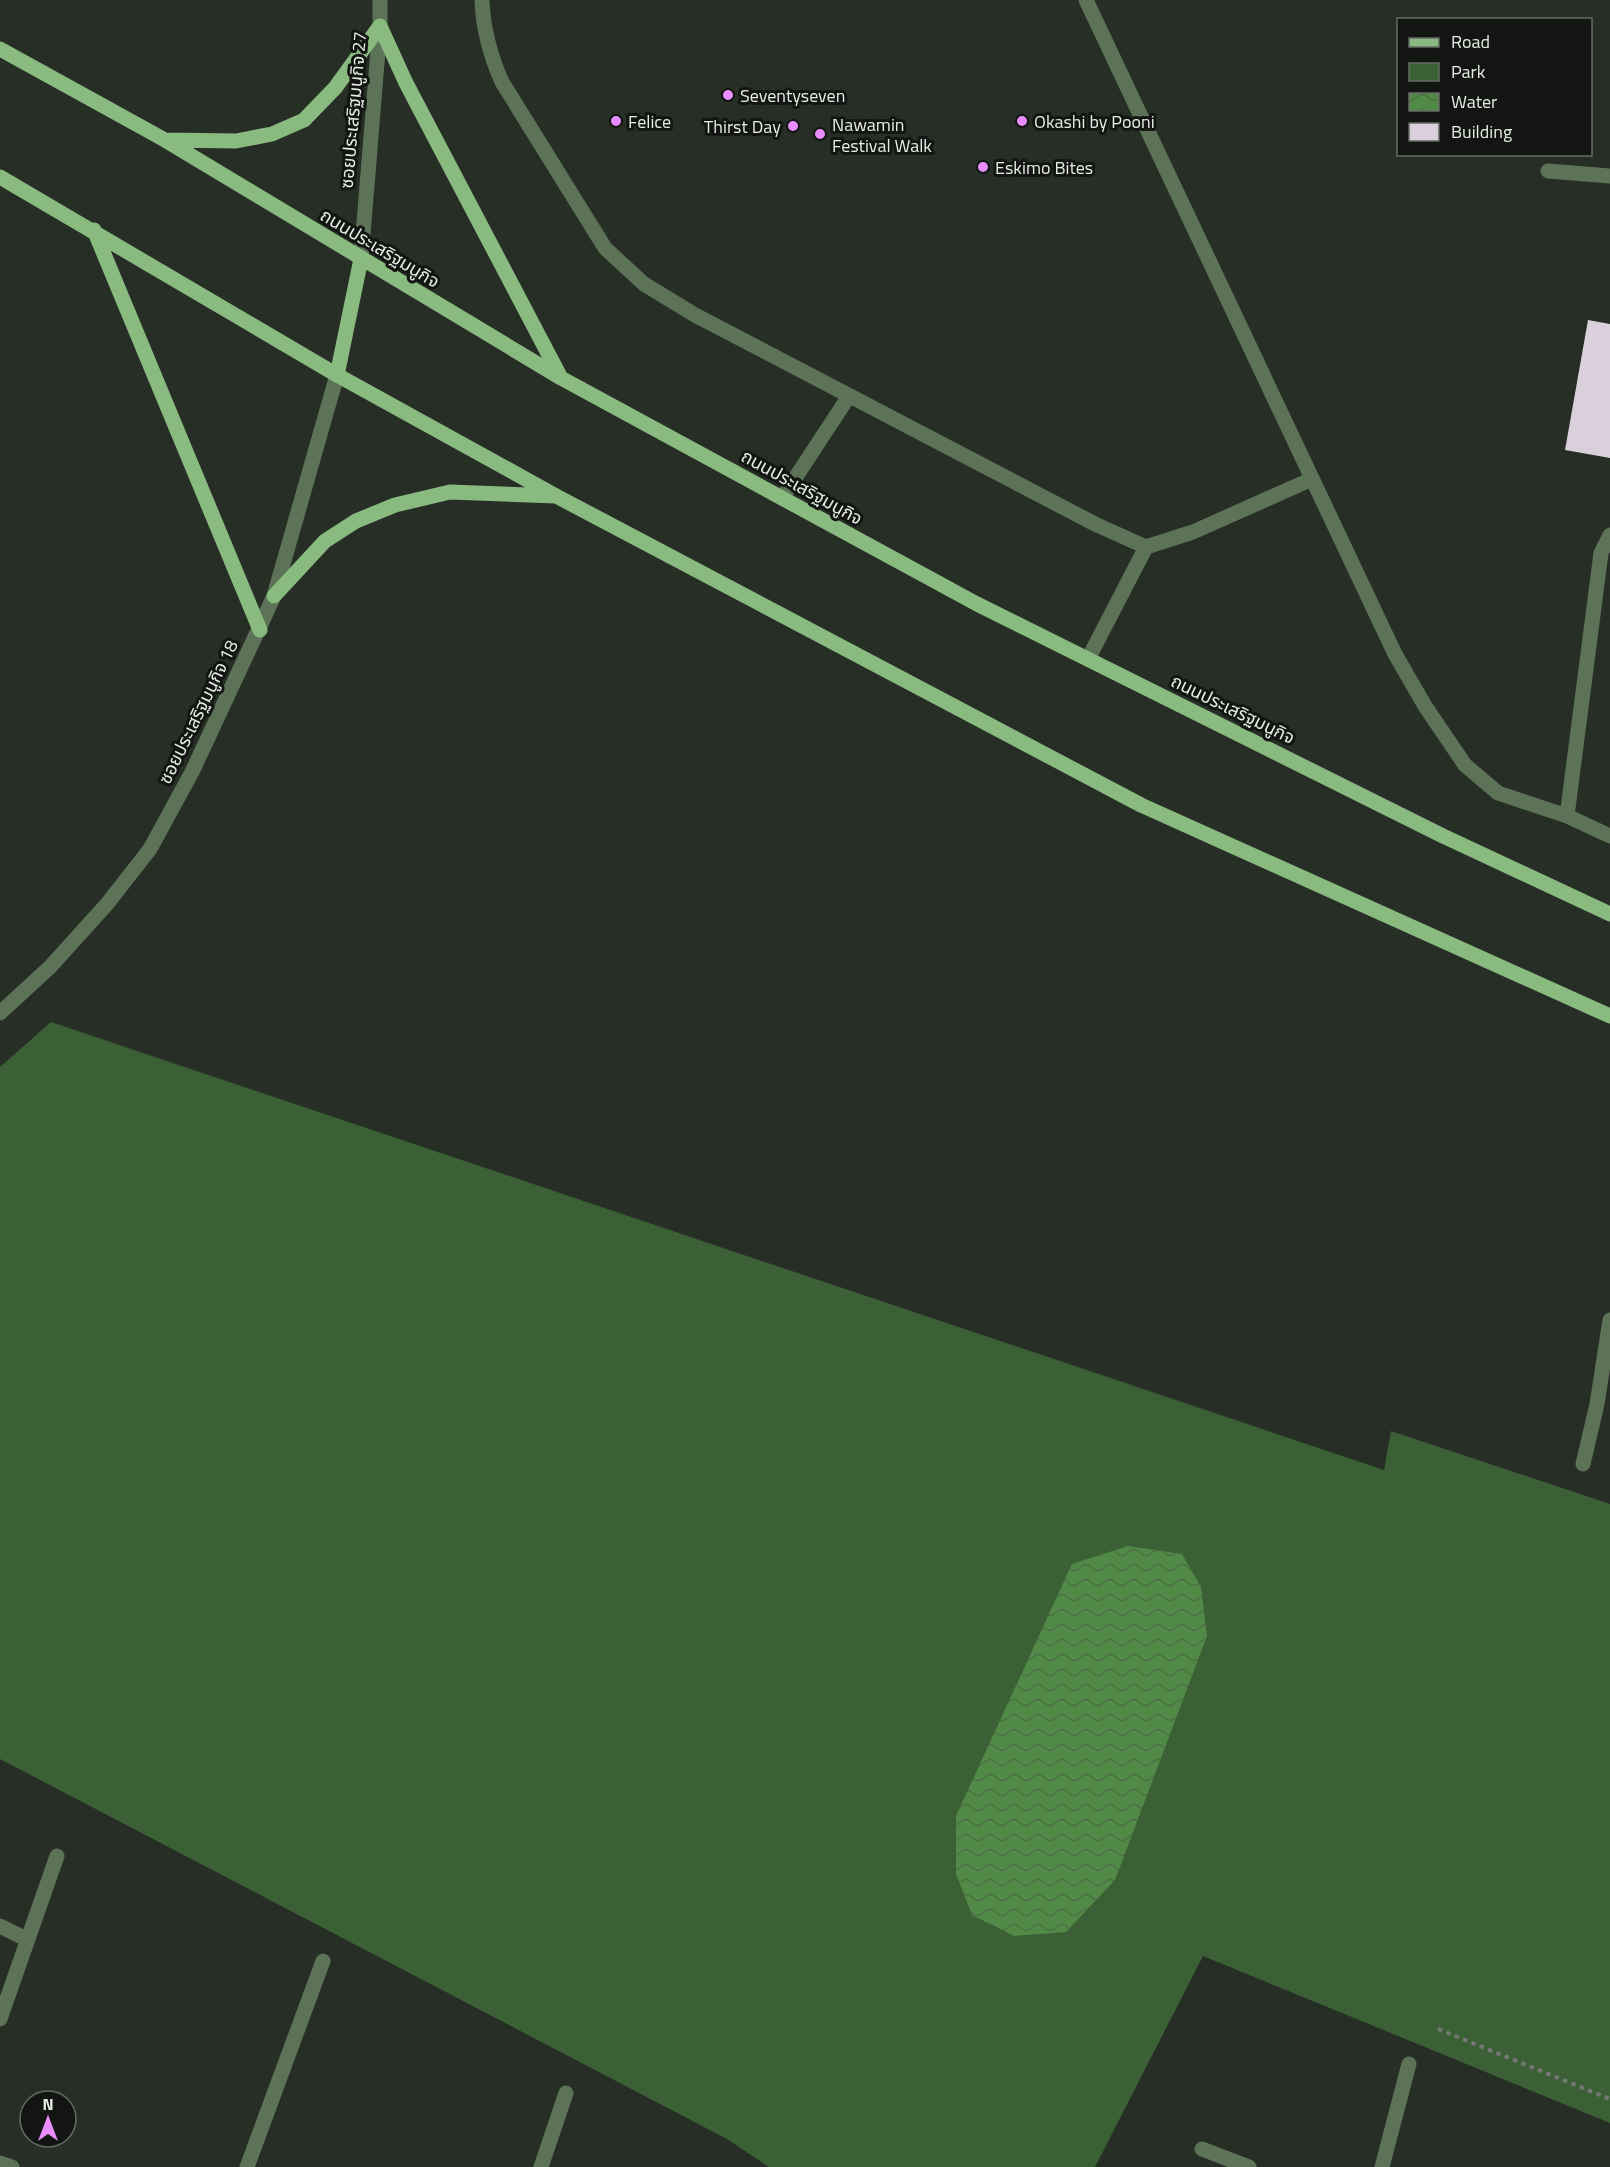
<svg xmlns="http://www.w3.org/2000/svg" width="1610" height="2167" font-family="'Titillium Web','Noto Sans Thai',sans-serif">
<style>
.green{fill:#3b6035}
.water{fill:url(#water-waves)}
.building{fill:#d9d0db}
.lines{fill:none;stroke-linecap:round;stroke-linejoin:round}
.path{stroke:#737972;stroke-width:4;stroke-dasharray:4.5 4.5;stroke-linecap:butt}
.service{stroke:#5c7357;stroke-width:15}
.minor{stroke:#5c7357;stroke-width:15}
.tertiary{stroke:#5c7357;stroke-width:15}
.primary{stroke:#89ba80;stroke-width:15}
.poi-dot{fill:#e98dfe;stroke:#121511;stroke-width:2}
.labels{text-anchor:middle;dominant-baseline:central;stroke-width:6;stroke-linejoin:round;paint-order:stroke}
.poi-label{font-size:18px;fill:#e7ece6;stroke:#121511;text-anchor:start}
.street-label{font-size:18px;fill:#e7ece6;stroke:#121511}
</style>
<defs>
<pattern id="water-waves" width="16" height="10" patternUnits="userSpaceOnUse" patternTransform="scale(1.5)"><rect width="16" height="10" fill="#518947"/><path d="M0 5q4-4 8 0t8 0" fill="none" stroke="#4c6f46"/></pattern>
</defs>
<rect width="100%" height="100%" fill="#272e26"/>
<path class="green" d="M51,1022L1384,1470L1391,1431L1610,1504V2123L1203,1956L1095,2167H769L727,2139L0,1759V1067Z"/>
<path class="water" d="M1128,1546L1182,1554L1201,1587L1207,1636L1115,1880L1066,1932L1014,1936L972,1915L956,1874V1816L1072,1564Z"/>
<path class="building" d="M1588,320L1610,324V458L1565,450Z"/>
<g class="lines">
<path class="path" d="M1438,2029L1610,2099"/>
<path class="service" d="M482,0C483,30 490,55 502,82L605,248L644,284L695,315L1095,524L1146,547L1193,532L1312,479
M1548,171L1610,176
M782,498L849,396
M1088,659L1146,547
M1567,816L1601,553L1610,535
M1583,1464L1597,1404L1610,1320"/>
<path class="minor" d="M1086,0L1395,654L1425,706L1465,765L1498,793L1567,816L1610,836
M361,259L380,26V0
M0,1926L28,1940
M0,2019L57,1856
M1202,2149L1249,2167
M0,2163L12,2167
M247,2167L323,1961
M541,2167L566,2093
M1382,2167L1409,2064"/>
<path class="tertiary" d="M0,1013L50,967L107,904L150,849L192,772L274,596L337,375"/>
<path class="primary" d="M380,26L406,83L561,378
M0,49L165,140L561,378L977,604L1443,836L1610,914
M165,140L236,141L272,134L304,120L335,88L380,26
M0,177L337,375L558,497L1141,805L1610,1016
M94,230L260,630
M337,375L361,259
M274,596L325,541L356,521L395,505L450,492L555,496"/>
</g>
<g class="poi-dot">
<circle cx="728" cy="95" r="6"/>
<circle cx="616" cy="121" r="6"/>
<circle cx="1022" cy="121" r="6"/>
<circle cx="793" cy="126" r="6"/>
<circle cx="820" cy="134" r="6"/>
<circle cx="983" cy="167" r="6"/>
</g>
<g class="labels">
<g class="poi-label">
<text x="740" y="95">Seventyseven</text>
<text x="628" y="121">Felice</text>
<text x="1034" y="121">Okashi by Pooni</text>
<text x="832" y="124">Nawamin<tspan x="832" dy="21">Festival Walk</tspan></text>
<text x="781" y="126" text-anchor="end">Thirst Day</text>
<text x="995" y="167">Eskimo Bites</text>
</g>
<g class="street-label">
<text transform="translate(353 110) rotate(-85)">ซอยประเสริฐมนูกิจ 27</text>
<text transform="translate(380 248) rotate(31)">ถนนประเสริฐมนูกิจ</text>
<text transform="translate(802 487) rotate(29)">ถนนประเสริฐมนูกิจ</text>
<text transform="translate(1233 709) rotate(26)">ถนนประเสริฐมนูกิจ</text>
<text transform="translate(198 712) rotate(-64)">ซอยประเสริฐมนูกิจ 18</text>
</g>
</g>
<rect x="1397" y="18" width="195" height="138" fill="#121511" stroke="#676b66" stroke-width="1.5"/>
<rect x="1409" y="38" width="30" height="9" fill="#89ba80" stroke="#676b66" stroke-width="1.5"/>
<text x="1451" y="48" font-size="18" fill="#e7ece6">Road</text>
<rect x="1409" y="63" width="30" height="18" fill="#3b6035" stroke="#676b66" stroke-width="1.5"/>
<text x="1451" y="78" font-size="18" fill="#e7ece6">Park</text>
<rect x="1409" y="93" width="30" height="18" fill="url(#water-waves)" stroke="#676b66" stroke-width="1.5"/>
<text x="1451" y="108" font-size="18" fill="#e7ece6">Water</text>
<rect x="1409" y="123" width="30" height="18" fill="#d9d0db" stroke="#676b66" stroke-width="1.5"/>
<text x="1451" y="138" font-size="18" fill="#e7ece6">Building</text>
<g transform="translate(48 2119)"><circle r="28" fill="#121511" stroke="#676b66" stroke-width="1.5"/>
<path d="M0-4.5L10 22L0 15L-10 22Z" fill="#e98dfe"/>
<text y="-9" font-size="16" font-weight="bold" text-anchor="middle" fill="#e7ece6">N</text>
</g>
</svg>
